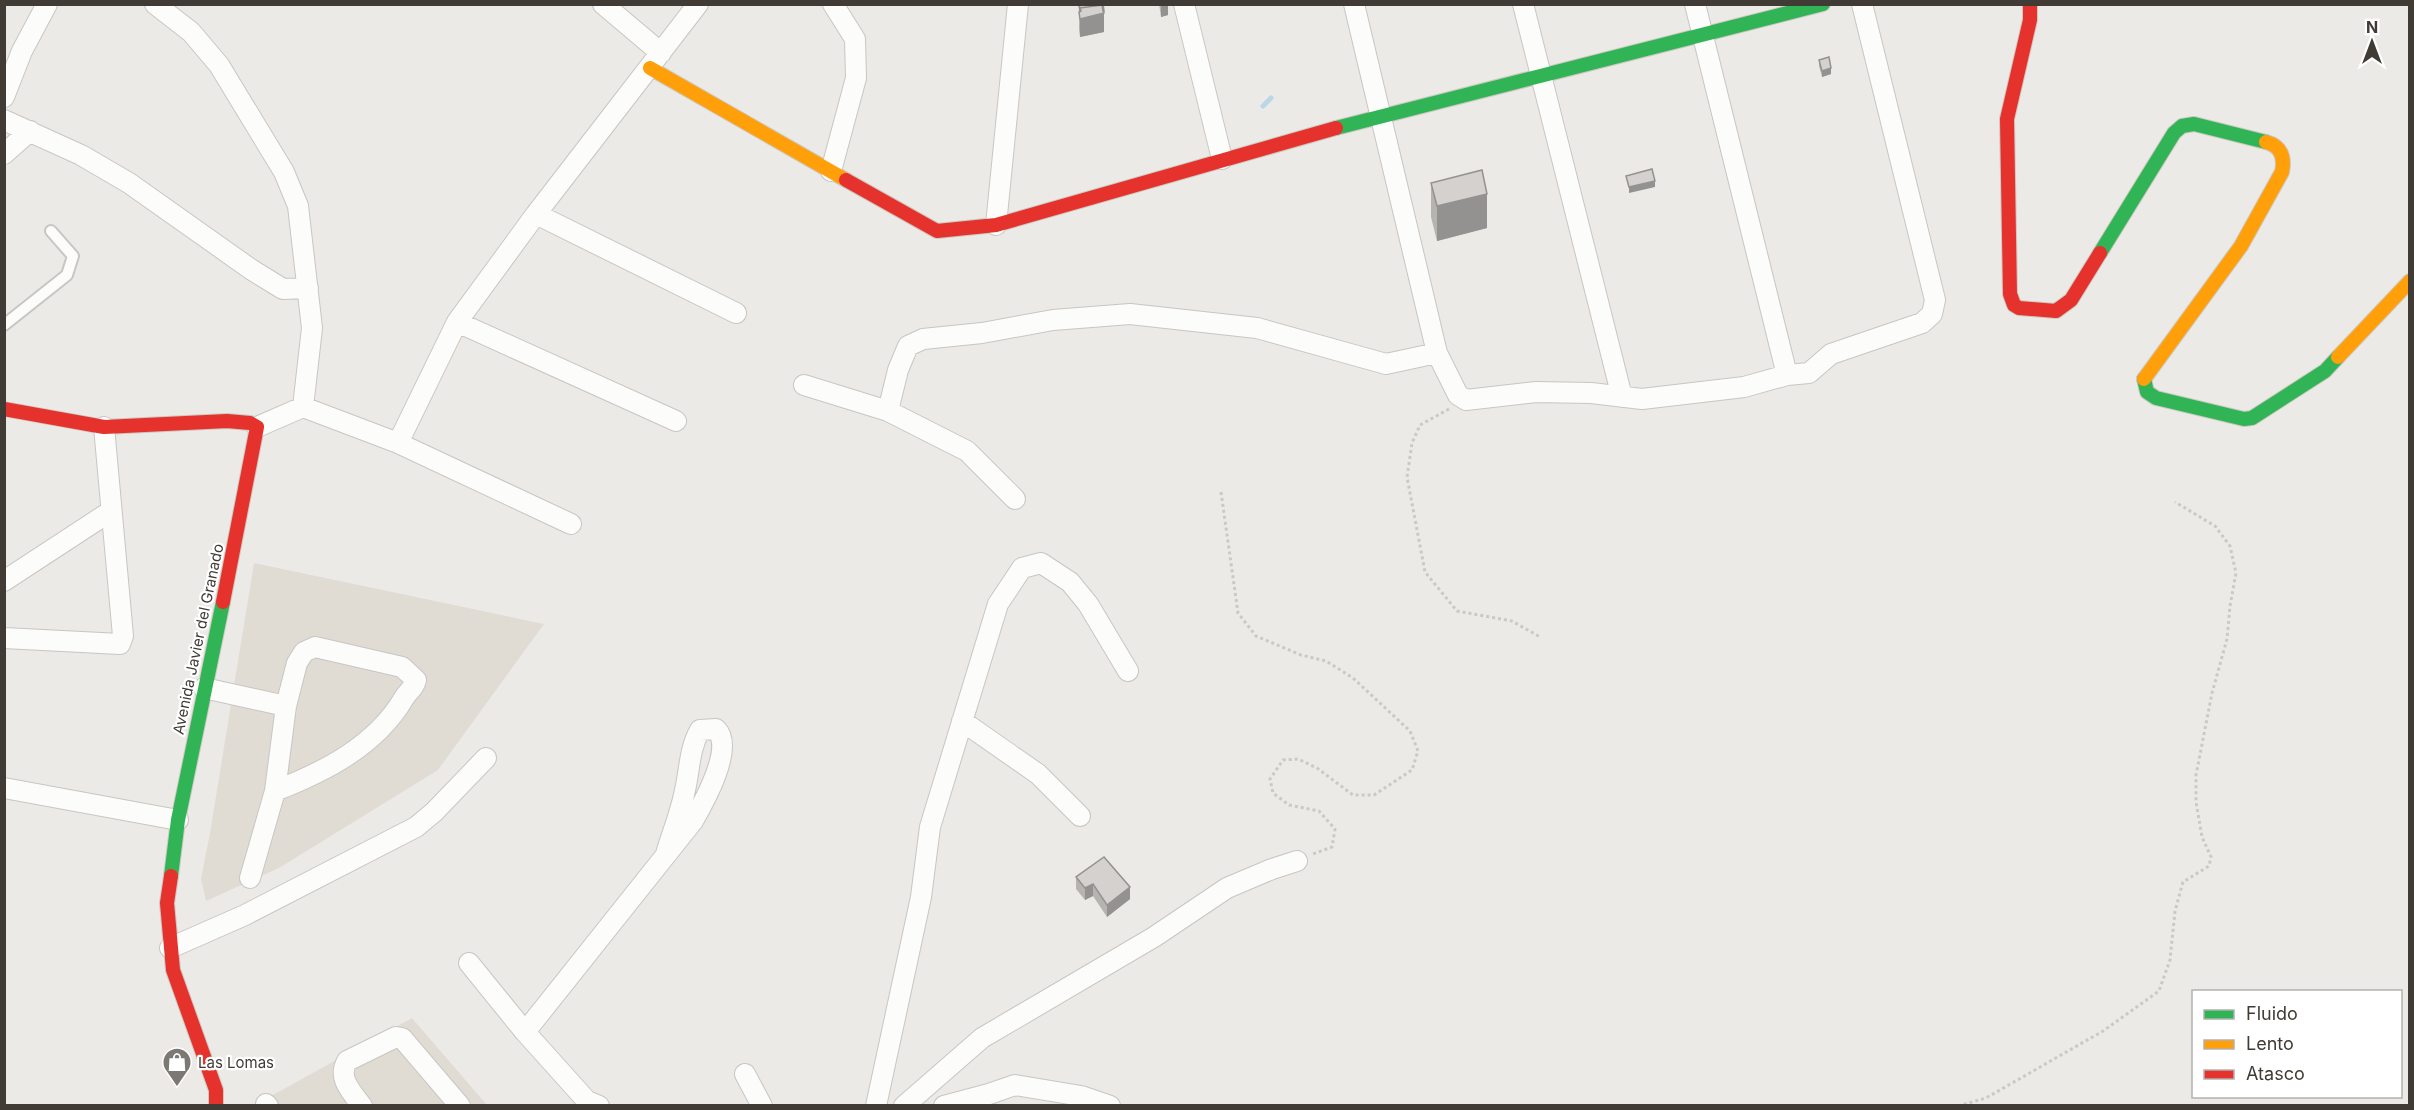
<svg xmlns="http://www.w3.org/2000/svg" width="2414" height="1110" font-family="Inter,sans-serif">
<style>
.residential{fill:#e0dcd4}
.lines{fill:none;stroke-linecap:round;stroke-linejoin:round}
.stream{stroke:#bbd7e6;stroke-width:5}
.lane-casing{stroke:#c8c6c3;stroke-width:14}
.street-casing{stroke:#c8c6c3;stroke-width:22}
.fast-casing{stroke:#cdc9c1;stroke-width:16}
.slow-casing{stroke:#cdc9c1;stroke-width:16}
.jam-casing{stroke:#cdc9c1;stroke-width:16}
.path{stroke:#cbc9c6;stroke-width:3;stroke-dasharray:3 3;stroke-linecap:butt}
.lane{stroke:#fcfcfb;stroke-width:10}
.street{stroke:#fcfcfb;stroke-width:20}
.fast{stroke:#30b455;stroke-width:14}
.slow{stroke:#ff9f0a;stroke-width:14}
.jam{stroke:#e5322d;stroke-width:14}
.wall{fill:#b6b4b1}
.shaded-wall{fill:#949290}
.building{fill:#d4d1ce;stroke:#949290;stroke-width:1.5}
.labels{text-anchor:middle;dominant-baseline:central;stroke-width:4.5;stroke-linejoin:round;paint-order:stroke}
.street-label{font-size:15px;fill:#403b34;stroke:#fff}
.poi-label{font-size:15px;fill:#403b34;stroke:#fff;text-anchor:start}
</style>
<rect width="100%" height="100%" fill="#eceae7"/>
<path class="residential" d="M254,563L544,624L438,770L279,868L206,901L201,879L210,833Z
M412,1018L487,1105L253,1106Z"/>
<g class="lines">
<path class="stream" d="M1263,106L1271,98"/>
<g class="lane-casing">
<path id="lane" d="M4,325L67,275L73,256L51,231"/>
</g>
<g class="street-casing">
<path id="street" d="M155,4L191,32L219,65L284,172L298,206L312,328L303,407L257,427
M603,4L661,53
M1184,4L1222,159
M1354,4L1437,353L1458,395L1466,400L1536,392L1591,393L1642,399L1744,387L1787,375
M1523,4L1622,397
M1695,4L1787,375L1809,373L1831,354L1922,323L1932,314L1935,300L1862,4
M4,97L22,51L47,4
M4,120L81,155L129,183L252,270L283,289L308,288
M4,154L30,131
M831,171L856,78L855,39L833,4
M536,214L736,313
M996,225L1018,4
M457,322L676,421
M804,385L888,411L967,451L1015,499
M303,407L398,443L571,524
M888,411L898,370L908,346L923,339L982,333L1053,320L1130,314L1257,328L1386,364L1437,353
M398,443L457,322L536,214L698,4
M4,581L111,511
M4,638L120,644L123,636L104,427
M204,688L286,706
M962,721L1038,774L1080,816
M4,788L178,820
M250,878L275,791L286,706L297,663L304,652L315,647L402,667L416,680C414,689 408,691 404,698C376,746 324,772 275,791
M170,948L245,915L416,827L434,812L486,758
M469,963L525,1032L587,1101L599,1106
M525,1032L693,821C704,802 735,747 716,729L700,730C689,749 690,769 685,790C681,812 672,833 666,854
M745,1074L762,1106
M266,1104L268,1106
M362,1106C352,1092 337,1079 347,1061L396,1037L402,1038L460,1106
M876,1106L921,897L930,827L998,604L1022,568L1041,563L1070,582L1088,604L1128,671
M904,1106L982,1038L1154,937L1227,888L1272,869L1297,861
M944,1106L989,1094L1015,1085L1081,1096L1110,1106"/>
</g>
<g class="fast-casing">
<path id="fast" d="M1336,128L1823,4
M2100,253L2174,133L2182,126L2194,124L2266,142
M2144,379L2147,392L2156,398L2244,419L2252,418L2325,371L2338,357
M171,876L178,820L223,602"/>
</g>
<g class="slow-casing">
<path id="slow" d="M650,68L846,180
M2338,357L2410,281
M2144,379L2241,246L2282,172C2285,157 2281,146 2266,142"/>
</g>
<g class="jam-casing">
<path id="jam" d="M2030,4V20L2007,119L2010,294L2014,305L2019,308L2056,311L2071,300L2100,253
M846,180L937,231L996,225L1336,128
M4,409L104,427L227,421L250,423L257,427L223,602
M171,876L167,903L173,970L216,1090V1106"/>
</g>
<path class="path" d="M1449,409L1420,425L1412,443L1407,477L1425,572L1457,611L1512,621L1540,637
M1221,492L1238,613L1256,636L1301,655L1326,661L1353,678L1410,731L1418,751L1412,770L1374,795H1353L1317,768L1298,759L1283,760L1270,779L1273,793L1289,805L1319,811L1335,829L1332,847L1313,854
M1958,1106L1986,1098L2103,1031L2159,991L2170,960L2175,911L2183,882L2209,866L2211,857L2202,837L2196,802V775L2212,693L2227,639L2230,606L2236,573L2230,546L2215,526L2175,502"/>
<use href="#lane" class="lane"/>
<use href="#street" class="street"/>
<use href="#fast" class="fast"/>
<use href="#slow" class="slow"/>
<use href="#jam" class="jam"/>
</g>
<path class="wall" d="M1159,4H1168V15L1161,17Z
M1079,6L1104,11V32L1080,37L1079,30Z
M1819,60L1831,74L1822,77L1819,66Z
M1431,183L1487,228L1437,241L1431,217Z
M1076,877L1130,899L1107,917L1093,896L1085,900L1076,889Z"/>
<path class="shaded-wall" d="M1168,4V15L1161,17V5Z
M1104,13V32L1080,37V19Z
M1831,68V74L1822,77V71Z
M1655,181V187L1629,193V187Z
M1487,194V228L1437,241V206Z
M1093,884V896L1085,900V888Z
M1130,887V899L1107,917V905Z"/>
<path class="building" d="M1085,4H1103L1104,11H1103L1102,5L1080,8V11L1079,6Z
M1102,5L1104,13L1080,19L1079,12L1081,11L1080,8Z
M1829,57L1831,68L1822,71L1819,60Z
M1652,169L1655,181L1629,187L1626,176Z
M1482,170L1487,194L1437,206L1431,183Z
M1104,857L1130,887L1107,905L1093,884L1085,888L1076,877Z"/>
<defs>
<g id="shop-pin" transform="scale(1.5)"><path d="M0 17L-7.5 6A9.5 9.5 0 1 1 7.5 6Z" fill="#7c7873" stroke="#fff"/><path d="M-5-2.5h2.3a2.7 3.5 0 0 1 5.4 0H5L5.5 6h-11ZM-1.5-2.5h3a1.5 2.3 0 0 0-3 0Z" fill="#fff"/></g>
</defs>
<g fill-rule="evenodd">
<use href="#shop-pin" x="177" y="1062"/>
</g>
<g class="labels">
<g class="street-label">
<text transform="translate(198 639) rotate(-78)">Avenida Javier del Granado</text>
</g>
<g class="poi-label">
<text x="198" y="1062">Las Lomas</text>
</g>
</g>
<rect width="2414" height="1110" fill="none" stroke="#403b34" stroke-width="12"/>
<rect x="2192" y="990" width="210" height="108" fill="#ffffff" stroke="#b3b1ae" stroke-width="1.5"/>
<rect x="2204" y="1010" width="30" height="9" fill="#30b455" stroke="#b3b1ae" stroke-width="1.5"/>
<text x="2246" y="1020" font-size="18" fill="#403b34">Fluido</text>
<rect x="2204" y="1040" width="30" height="9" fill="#ff9f0a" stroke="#b3b1ae" stroke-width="1.5"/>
<text x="2246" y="1050" font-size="18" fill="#403b34">Lento</text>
<rect x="2204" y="1070" width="30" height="9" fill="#e5322d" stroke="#b3b1ae" stroke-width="1.5"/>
<text x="2246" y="1080" font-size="18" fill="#403b34">Atasco</text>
<g transform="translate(2372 42)" stroke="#ffffff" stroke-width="4.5" paint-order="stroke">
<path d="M0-4.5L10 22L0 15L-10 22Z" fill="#403b34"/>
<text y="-9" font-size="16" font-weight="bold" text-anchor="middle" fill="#403b34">N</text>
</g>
</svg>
